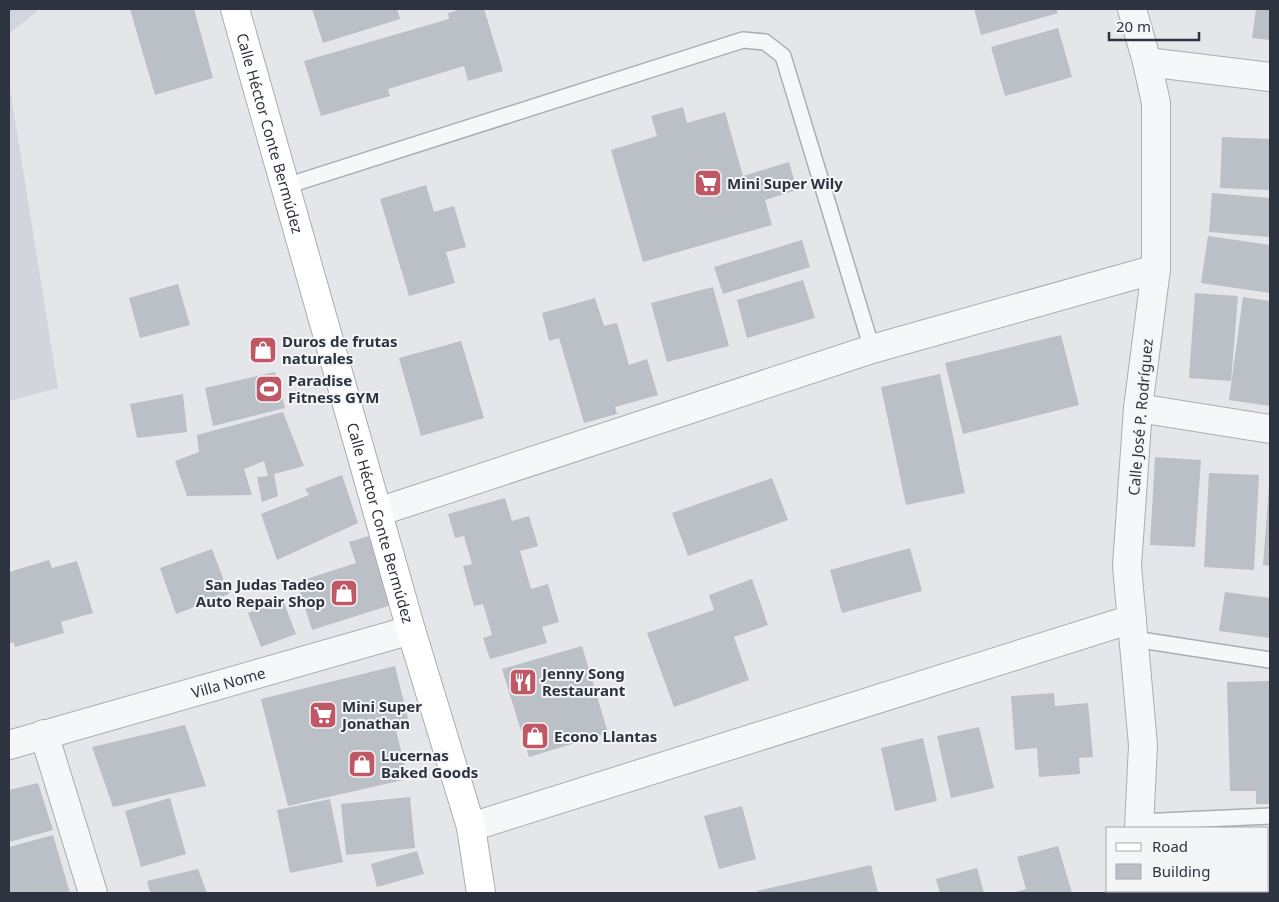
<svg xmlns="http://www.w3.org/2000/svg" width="1279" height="902" font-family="'Noto Sans',sans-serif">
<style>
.built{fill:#d2d5dc}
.building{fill:#bbbfc6}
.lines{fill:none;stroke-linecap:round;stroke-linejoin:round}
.lane-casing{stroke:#a9adb4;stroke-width:18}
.street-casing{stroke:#a9adb4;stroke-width:30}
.secondary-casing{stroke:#a9adb4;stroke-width:30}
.lane{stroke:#f6f7f9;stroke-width:15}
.street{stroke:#f6f7f9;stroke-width:28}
.secondary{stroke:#fff;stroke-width:28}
.labels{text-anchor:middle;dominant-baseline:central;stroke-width:4;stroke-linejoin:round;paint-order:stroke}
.street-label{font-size:15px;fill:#2d3440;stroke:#f3f5f7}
.poi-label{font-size:15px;font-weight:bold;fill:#2d3440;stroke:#f3f5f7;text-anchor:start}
</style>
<rect width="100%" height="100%" fill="#e4e6ea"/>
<path class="built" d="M9,9H40L9,34Z
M9,82L58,388L9,401Z"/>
<path class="building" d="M130,9H194L213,78L155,95Z
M312,9H397L400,19L323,43Z
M462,9H484L503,71L468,81L464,66L388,89L390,96L321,116L304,61L449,19L448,13Z
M974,9H1056L1058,13L981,35Z
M1256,9H1270V40L1252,38Z
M1058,28L1072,77L1005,96L991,47Z
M683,107L687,123L725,112L743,176L789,162L797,190L765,200L772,225L643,262L611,150L657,136L651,116Z
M1222,137L1270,139V190L1220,188Z
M426,185L434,212L454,206L466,247L446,252L455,283L409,296L380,199Z
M1212,193L1270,198L1269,237L1209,232Z
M1208,236L1270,245V293L1201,283Z
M802,240L810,267L723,294L714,267Z
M803,280L815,318L747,338L737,300Z
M178,284L190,325L140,338L129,298Z
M713,287L729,346L667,362L651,303Z
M1195,293L1238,296L1231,381L1189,378Z
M1243,297L1270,301V406L1229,400Z
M595,298L604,326L617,323L629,365L647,359L658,395L615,407L617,414L584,423L559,338L549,341L542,313Z
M1061,335L1079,405L963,434L945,363Z
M461,341L484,418L421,436L399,358Z
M275,372L285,408L213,426L205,388Z
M940,374L965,493L906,505L881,387Z
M183,394L187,432L137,438L130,404Z
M283,412L304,466L274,474L278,496L262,502L257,477L268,476L264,461L244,469L252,495L187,496L175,461L199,452L197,435Z
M1155,457L1201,460L1195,547L1150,545Z
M1209,473L1259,475L1254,570L1204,567Z
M342,475L358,523L277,560L261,514L309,495L305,489Z
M772,478L788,520L688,556L672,513Z
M1269,487H1270V566L1263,565Z
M505,498L512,521L529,516L538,546L520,551L531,589L548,584L559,622L542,627L547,643L490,659L483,638L492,635L483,604L474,606L463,566L472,564L464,536L455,538L448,514Z
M369,536L391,605L312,630L297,582L356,563L349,542Z
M910,548L922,591L842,613L830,570Z
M212,549L229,594L176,614L160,568Z
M49,560L52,568L77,561L93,613L61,622L64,633L15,647L14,642L9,644V572Z
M752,579L768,625L734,637L749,680L674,707L647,633L714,610L709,595Z
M1225,592L1270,598V638L1219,631Z
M283,600L296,634L261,647L248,613Z
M582,646L608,733L529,757L502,669Z
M395,666L409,723L395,726L408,779L288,806L261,699Z
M1270,681V804H1256V791H1230L1227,682Z
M1054,693L1055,706L1088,703L1093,757L1079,758L1080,774L1039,777L1037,748L1015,750L1011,696Z
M185,725L206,786L113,807L92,747Z
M979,727L994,788L951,798L937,736Z
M923,738L937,801L895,811L881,748Z
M38,783L53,830L9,842V790Z
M410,797L415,848L346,855L341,804Z
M170,798L186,854L141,867L125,811Z
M330,799L343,862L290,873L277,810Z
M742,806L756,859L719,869L704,816Z
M53,835L70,893H9V847Z
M1058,846L1072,893H1012L1026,889L1017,857Z
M417,851L424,874L377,887L371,864Z
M871,865L878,893H757V891Z
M977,868L984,893H940L936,879Z
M198,869L207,893H150L147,881Z"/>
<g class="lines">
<g class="lane-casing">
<path id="lane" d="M286,186L743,40L765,42L783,56L872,349
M1134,639L1270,660
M1139,822L1270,816"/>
</g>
<g class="street-casing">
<g id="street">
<path d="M1132,9L1147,62L1156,103V269L1138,408L1127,566L1143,745L1139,828"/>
<path d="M1147,62L1270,77"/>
<path d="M1138,408L1270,429"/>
<path d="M378,512L872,349L1156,269"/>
<path d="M44,734L93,893"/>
<path id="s1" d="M9,745L411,630"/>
<path d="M471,827L1132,619"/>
<path d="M1139,891V893"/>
</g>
</g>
<g class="secondary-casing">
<g id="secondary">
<path id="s2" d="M235,9L411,630L471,827L481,893"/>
</g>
</g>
<use href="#lane" class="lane"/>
<use href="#street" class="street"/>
<use href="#secondary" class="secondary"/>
</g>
<defs>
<g id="supermarket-square" transform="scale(1.4375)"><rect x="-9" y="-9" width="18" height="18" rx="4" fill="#c05765" stroke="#f3f5f7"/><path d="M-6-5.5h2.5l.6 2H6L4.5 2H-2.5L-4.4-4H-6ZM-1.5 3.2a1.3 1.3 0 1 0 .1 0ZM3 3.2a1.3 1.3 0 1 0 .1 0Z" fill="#fff"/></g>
<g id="shop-square" transform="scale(1.4375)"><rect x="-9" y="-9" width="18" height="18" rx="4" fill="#c05765" stroke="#f3f5f7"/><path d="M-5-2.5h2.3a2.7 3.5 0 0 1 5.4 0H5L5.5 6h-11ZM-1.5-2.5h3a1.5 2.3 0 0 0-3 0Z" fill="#fff"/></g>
<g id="stadium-square" transform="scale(1.4375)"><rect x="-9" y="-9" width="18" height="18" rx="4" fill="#c05765" stroke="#f3f5f7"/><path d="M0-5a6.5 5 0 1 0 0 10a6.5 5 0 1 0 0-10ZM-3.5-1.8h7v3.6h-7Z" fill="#fff"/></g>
<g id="restaurant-square" transform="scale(1.4375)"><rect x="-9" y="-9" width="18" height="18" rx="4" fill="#c05765" stroke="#f3f5f7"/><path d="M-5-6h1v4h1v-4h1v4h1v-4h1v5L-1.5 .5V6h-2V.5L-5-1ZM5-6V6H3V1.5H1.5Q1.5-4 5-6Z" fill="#fff"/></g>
</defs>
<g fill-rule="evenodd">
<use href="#supermarket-square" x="708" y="183"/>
<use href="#shop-square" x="263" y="350"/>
<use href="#stadium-square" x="269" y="389"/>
<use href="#shop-square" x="344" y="593"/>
<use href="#restaurant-square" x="523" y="682"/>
<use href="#supermarket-square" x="323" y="715"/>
<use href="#shop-square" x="535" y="736"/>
<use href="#shop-square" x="362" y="764"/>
</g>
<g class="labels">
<g class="street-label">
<text stroke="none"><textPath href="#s2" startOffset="129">Calle Héctor Conte Bermúdez</textPath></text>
<text transform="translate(1140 417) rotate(-85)">Calle José P. Rodríguez</text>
<text stroke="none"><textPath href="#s2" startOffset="534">Calle Héctor Conte Bermúdez</textPath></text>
<text stroke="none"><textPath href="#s1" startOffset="228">Villa Nome</textPath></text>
</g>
<g class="poi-label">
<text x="727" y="183">Mini Super Wily</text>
<text x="282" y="341">Duros de frutas<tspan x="282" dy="17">naturales</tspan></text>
<text x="288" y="380">Paradise<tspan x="288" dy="17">Fitness GYM</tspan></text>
<text x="325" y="584" text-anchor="end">San Judas Tadeo<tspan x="325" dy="17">Auto Repair Shop</tspan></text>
<text x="542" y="673">Jenny Song<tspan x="542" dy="17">Restaurant</tspan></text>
<text x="342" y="706">Mini Super<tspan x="342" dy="17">Jonathan</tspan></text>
<text x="554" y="736">Econo Llantas</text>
<text x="381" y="755">Lucernas<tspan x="381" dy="17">Baked Goods</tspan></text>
</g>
</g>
<rect width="1279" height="902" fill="none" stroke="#2d3440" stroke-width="20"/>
<rect x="1106" y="827" width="162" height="65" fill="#f3f5f7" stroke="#a4a8ae"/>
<rect x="1116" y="843" width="25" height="8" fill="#ffffff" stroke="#a4a8ae"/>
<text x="1152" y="852" font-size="15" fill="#2d3440">Road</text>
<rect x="1116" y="864" width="25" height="15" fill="#bbbfc6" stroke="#a4a8ae"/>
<text x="1152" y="877" font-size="15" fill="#2d3440">Building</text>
<path d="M1109 32v8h90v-8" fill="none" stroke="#2d3440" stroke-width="2.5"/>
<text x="1116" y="32" font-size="15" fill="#2d3440" stroke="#f3f5f7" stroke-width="4" paint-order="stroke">20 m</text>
</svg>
